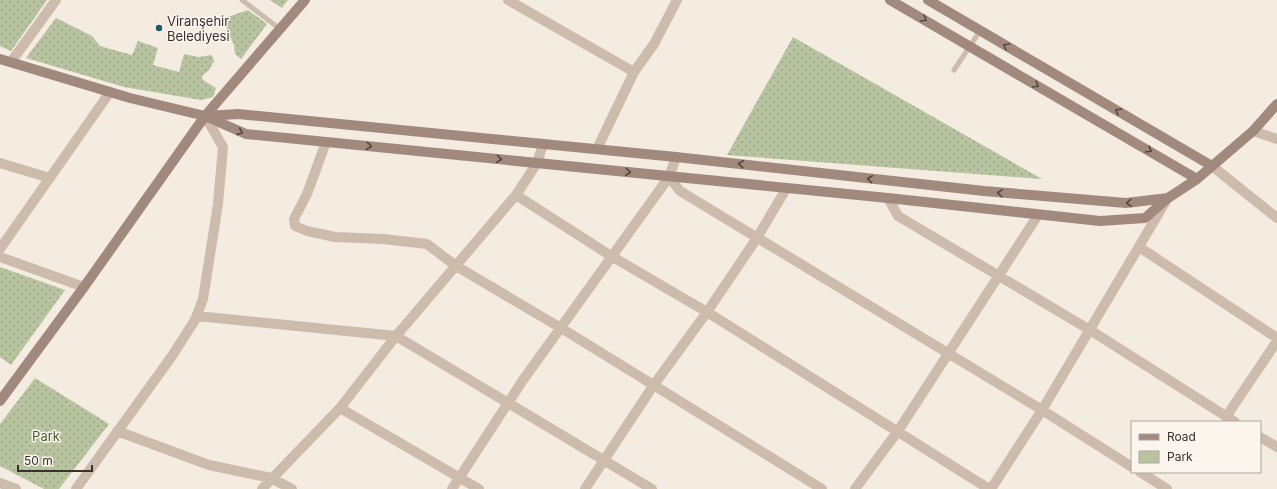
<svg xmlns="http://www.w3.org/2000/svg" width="1277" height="489" font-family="Inter,sans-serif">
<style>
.green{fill:url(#green-dots)}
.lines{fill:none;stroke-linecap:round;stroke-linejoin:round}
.lane{stroke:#cdbbac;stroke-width:5}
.street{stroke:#cdbbac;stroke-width:10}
.secondary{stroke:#a18a7d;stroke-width:10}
.oneway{stroke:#544640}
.poi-dot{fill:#1f5a5e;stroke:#fbf5ee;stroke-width:1.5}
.labels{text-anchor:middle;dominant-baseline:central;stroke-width:3;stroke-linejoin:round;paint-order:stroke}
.poi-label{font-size:13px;fill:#3b302b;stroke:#fbf5ee;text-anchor:start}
.park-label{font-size:13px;fill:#4a5a2e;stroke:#fbf5ee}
</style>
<defs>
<pattern id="green-dots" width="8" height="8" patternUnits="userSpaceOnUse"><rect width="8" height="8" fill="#b8c4a0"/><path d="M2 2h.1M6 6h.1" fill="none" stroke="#97a083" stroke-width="1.8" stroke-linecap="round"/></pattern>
</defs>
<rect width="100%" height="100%" fill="#f4ebe1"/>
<path class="green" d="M0,0H47L11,51L0,46Z
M270,0H288L282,8Z
M248,10L267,24L241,59L235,54L234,45L222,19Z
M56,18L92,36L100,46L132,55L138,41L158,48L153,65L179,72L184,54L199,57L212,55L214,61L209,70L202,76L203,80L216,88L213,97L201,100L124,87L26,58Z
M793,37L1042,179L727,155Z
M0,267L65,290L11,365L0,357Z
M35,378L109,424L59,489H44L0,466V424Z"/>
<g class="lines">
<path class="lane" d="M242,0L280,29
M954,70L980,31"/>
<path class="street" d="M508,0L634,72
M11,62L56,0
M1253,131L1277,139
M326,142L307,194L294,219L295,226L307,231L335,237L383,239L427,244L456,266L561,328L822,489
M597,149L634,72L654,44L677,0
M676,157L669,177L680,191L1042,410L1132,467
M0,163L50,178
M1212,166L1277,218
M516,195L611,256L707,312L989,489
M888,198L898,216L1090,330L1235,422
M1139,247L1277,338
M0,249L110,92
M0,257L84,287
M197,316L396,336L652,489
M340,408L479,489
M1226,417L1277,341
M117,431L209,465L271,478L292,489
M1260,437L1277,447
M1140,472L1167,489
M0,483L16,489
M76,489L172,356L195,320L203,299L218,204L223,147L205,116
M262,489L340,408L396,336L516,195L537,163L543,144
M452,489L523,380L669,177
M585,489L653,386L707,312L757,238L786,189
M855,489L898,431L1038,215
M991,489L1042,410L1166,201"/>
<path class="secondary" d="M890,0L1197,179
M928,0L1212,166
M0,59L130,98L205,116L246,134L888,198L1100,221L1145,218L1168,198L1197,179L1253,131L1277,104
M207,116L238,114L676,157L984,191L1126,203L1168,198
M0,401L84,287L205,116L305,0"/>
</g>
<defs><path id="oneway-chevron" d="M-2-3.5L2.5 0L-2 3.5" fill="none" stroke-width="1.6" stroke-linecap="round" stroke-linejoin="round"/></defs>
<g class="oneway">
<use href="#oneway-chevron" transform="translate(924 19) rotate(30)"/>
<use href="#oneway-chevron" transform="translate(1006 46) rotate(-150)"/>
<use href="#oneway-chevron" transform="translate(1036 85) rotate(30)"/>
<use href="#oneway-chevron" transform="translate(1118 111) rotate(-150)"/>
<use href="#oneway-chevron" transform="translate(240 132) rotate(23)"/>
<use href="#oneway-chevron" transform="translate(369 146) rotate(6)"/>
<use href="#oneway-chevron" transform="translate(1149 150) rotate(30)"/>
<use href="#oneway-chevron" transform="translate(499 159) rotate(6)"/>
<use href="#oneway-chevron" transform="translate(741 164) rotate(-174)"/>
<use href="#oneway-chevron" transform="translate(628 172) rotate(6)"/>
<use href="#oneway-chevron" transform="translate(870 179) rotate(-174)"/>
<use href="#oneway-chevron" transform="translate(1000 193) rotate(-175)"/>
<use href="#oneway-chevron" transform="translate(1129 203) rotate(176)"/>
</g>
<circle class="poi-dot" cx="159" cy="28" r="4"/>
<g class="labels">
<g class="poi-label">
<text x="167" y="21">Viranşehir<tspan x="167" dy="15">Belediyesi</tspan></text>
</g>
<g class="park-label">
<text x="46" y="436">Park</text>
</g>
</g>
<rect x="1131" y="421" width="130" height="52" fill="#fbf5ee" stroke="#aea6a0"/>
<rect x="1139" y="434" width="20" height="6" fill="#a18a7d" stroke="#aea6a0"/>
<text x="1167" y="441" font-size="12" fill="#3b302b">Road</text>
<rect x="1139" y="451" width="20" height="12" fill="#b8c4a0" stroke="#aea6a0"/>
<text x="1167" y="461" font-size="12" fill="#3b302b">Park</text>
<path d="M18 465v6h74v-6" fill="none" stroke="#3b302b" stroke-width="2"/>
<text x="24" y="465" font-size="12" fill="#3b302b" stroke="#fbf5ee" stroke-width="3" paint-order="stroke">50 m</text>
</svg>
